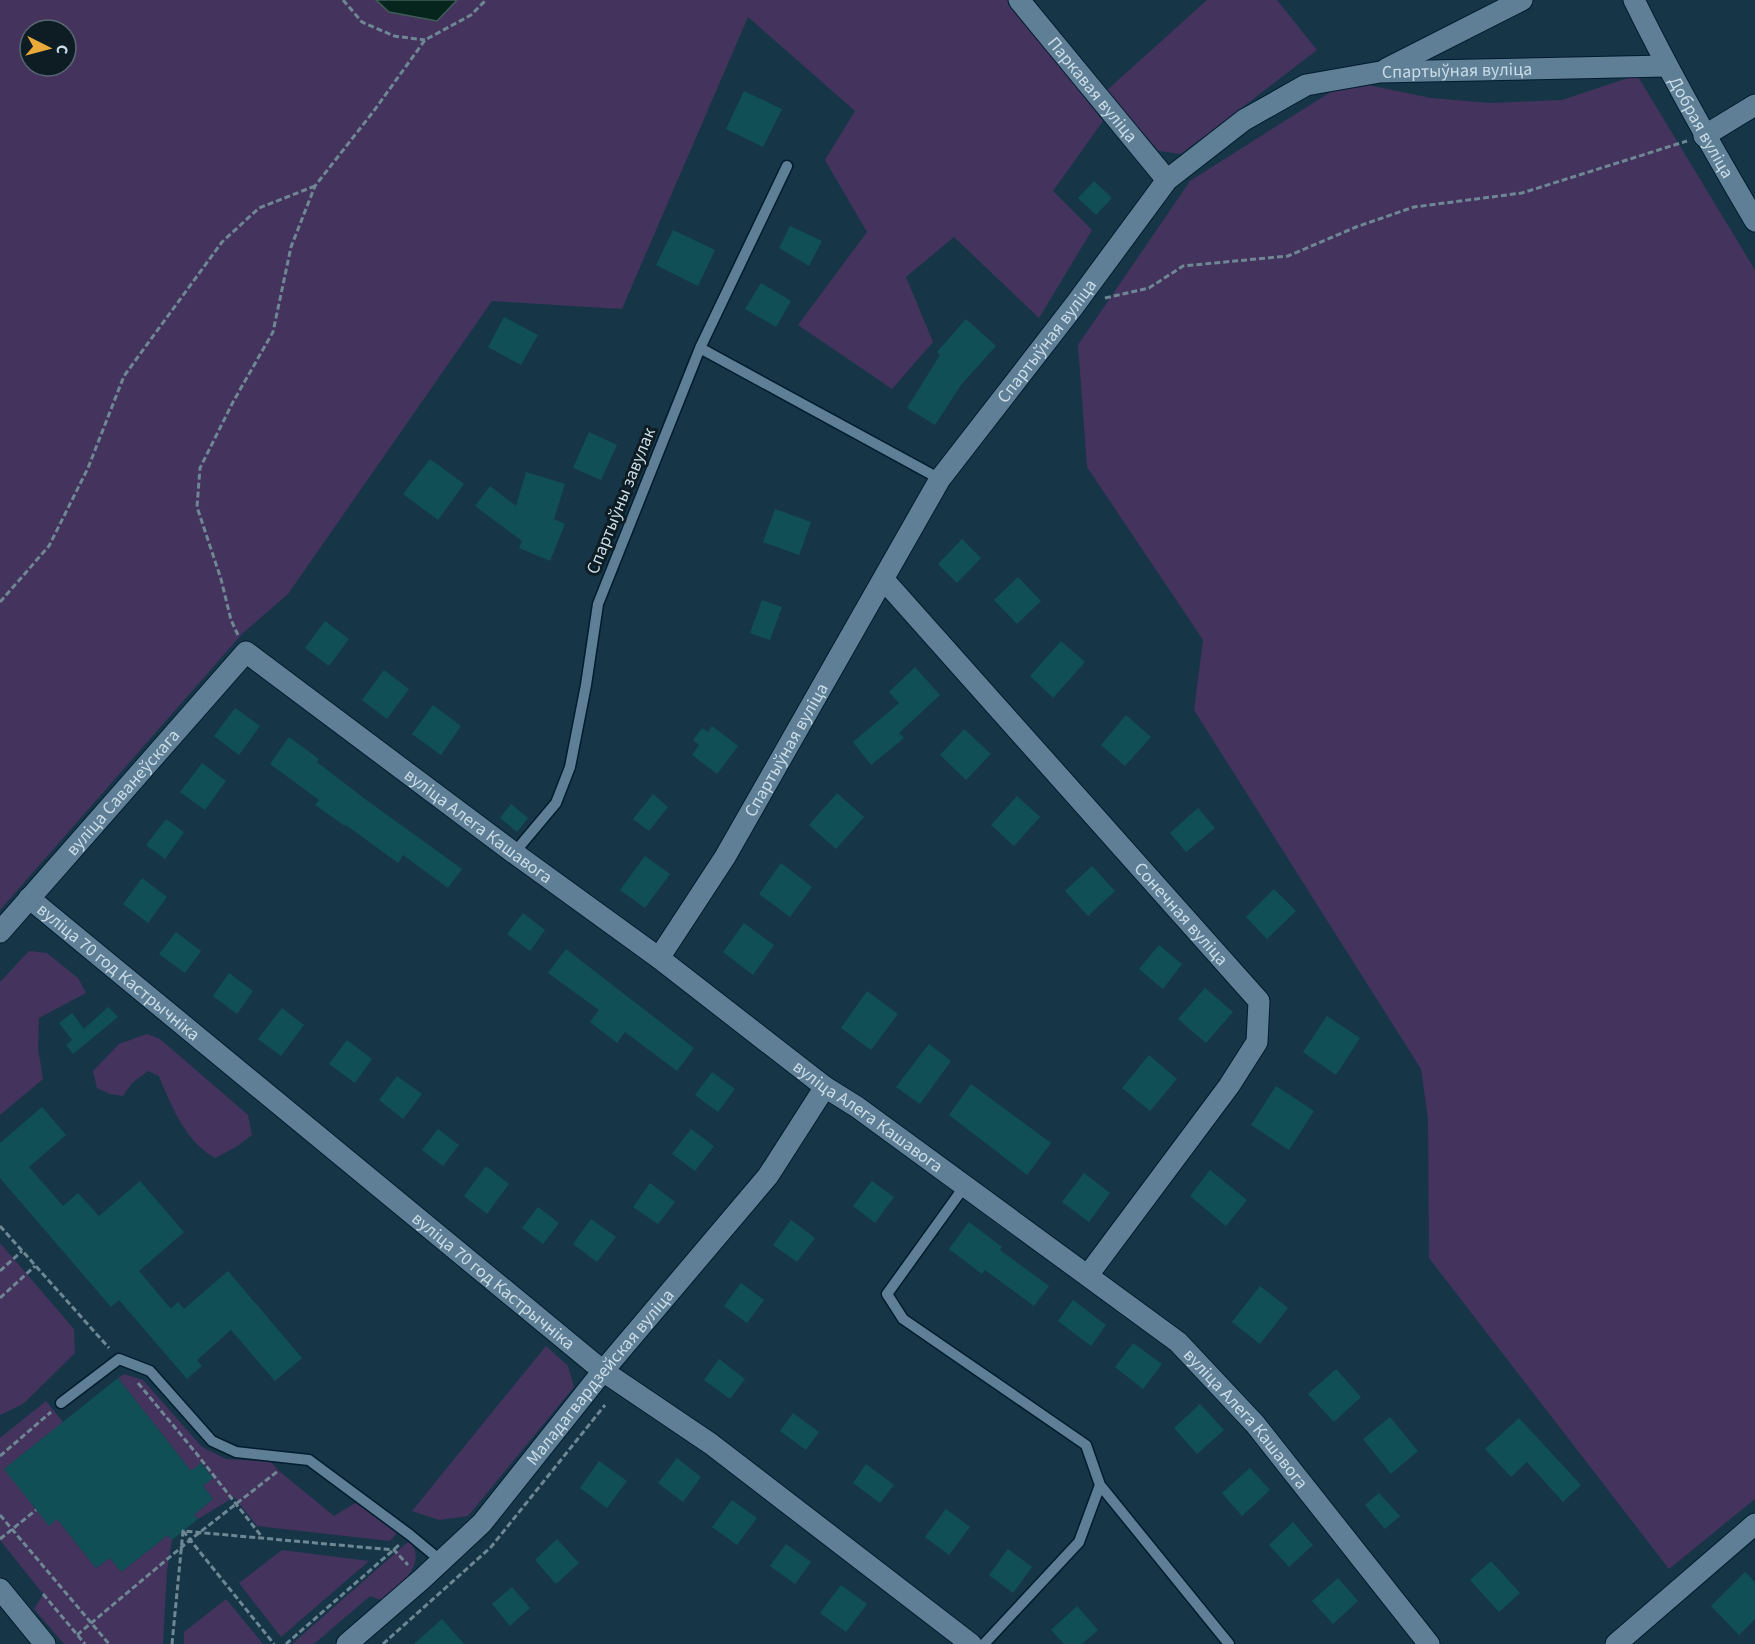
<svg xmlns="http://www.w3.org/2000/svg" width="1755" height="1644" font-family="'Source Sans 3',sans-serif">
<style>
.green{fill:#44335c;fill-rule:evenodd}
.water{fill:#05251d;stroke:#405c5a;stroke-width:1.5}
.building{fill:#104f56}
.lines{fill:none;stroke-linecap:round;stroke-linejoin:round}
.service-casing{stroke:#001c2e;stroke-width:13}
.minor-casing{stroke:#001c2e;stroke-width:23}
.path{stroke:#6e8795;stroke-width:3;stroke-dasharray:6 3;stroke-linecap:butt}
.service{stroke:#5e7f95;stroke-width:10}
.minor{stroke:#5e7f95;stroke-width:21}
.labels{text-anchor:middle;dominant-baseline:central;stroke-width:6;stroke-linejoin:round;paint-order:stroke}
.street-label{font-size:18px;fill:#cadce7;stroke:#0e1c24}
</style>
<rect width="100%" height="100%" fill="#163648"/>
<path class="green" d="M0,0H376L389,12L437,21L457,0H1007L1103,121L1053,191L1092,230L1039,318L954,237L906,277L933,342L892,389L798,325L867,232L825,160L855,111L748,17L622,309L492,301L288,594L242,634L0,910ZM30,30H66V66H30Z
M1207,0H1277L1317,50L1181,154L1159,151L1106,91Z
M1637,75L1755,270V1499L1669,1569L1429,1258L1428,1119L1421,1069L1194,710L1203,640L1087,467L1078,345L1190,181L1348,81L1431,98L1490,103L1562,100Z
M29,951L47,953L78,978L86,993L39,1018L38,1048L43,1079L0,1115V982Z
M147,1034L160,1039L248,1115L252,1135L236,1147L215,1158C186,1142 171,1106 159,1076L148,1071L132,1083L123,1096L110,1094L97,1088L93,1071L119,1044Z
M0,1243L74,1329L75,1353L23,1404L0,1415Z
M546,1346L568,1366L574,1387L468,1516L439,1520L412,1511Z
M124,1374L143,1380L202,1447L226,1459L259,1461L268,1459L279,1471L334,1516L357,1502L397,1533L390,1541L257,1526L234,1497L198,1519L194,1515L213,1499L203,1486L213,1478L202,1463L191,1471L118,1378Z
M46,1401L63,1422L4,1469L49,1525L57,1519L96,1568L110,1558L121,1572L168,1535L172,1540L167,1570L163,1644H64L34,1609L43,1594L0,1540V1438Z
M409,1541C430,1565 397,1586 381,1600L370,1596L314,1644H292Z
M282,1550L369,1561L281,1637L239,1583Z
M226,1599L263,1644H184V1632Z"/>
<path class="water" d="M376,0H457L437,21L389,12Z"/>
<path class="building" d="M744,91L782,109L763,147L726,129Z
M1094,181L1112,198L1096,215L1078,198Z
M790,226L822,241L809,266L779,248Z
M673,230L715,250L698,286L656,265Z
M761,283L791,301L776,327L745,309Z
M504,317L538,335L521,365L488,347Z
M966,319L996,346L961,385L935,425L907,408L940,355L937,352Z
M589,432L617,445L601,480L573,468Z
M430,459L464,484L438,520L403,494Z
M526,472L565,484L554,519L565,524L550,561L519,548L522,541L475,506L490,486L516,506Z
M775,509L811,522L799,555L763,542Z
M962,539L981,558L957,583L938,564Z
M1018,577L1041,601L1017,624L994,600Z
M762,600L782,607L770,640L750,633Z
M325,621L349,639L329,666L305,648Z
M1061,641L1085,662L1053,698L1030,676Z
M915,667L940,695L899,733L904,738L871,765L853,742L899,703L889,692Z
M384,670L409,689L387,719L362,700Z
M433,705L461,726L441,755L412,734Z
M235,708L260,726L239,755L214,736Z
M1126,715L1151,737L1125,766L1101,745Z
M712,726L738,746L717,774L692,755L699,745L693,740L702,728L708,732Z
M964,729L991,754L966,780L940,755Z
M289,737L319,759L317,762L365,799L462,869L448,888L403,855L398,863L346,825L345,826L315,805L319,800L270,764Z
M202,763L226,781L205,810L180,792Z
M837,793L864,817L836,849L809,825Z
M653,794L668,807L649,831L633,819Z
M1017,796L1040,817L1014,846L991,825Z
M511,804L528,818L517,832L500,818Z
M1198,808L1215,828L1186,852L1170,833Z
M166,819L184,832L165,859L146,845Z
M645,856L670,874L645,908L620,890Z
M781,863L812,887L790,917L759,894Z
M1092,866L1115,891L1088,916L1065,891Z
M142,878L167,897L148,923L123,904Z
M1274,889L1296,911L1267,939L1246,917Z
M523,913L545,930L530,951L507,934Z
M744,923L774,945L753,975L723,952Z
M176,932L201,951L185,973L159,954Z
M1159,945L1182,964L1163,989L1139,969Z
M566,949L694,1048L677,1071L625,1032L617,1043L590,1022L599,1010L548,973Z
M229,973L253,991L237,1014L213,996Z
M1205,988L1233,1012L1206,1043L1178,1019Z
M867,991L898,1014L871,1050L841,1028Z
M108,1007L118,1017L73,1054L66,1045L72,1040L59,1023L72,1013L84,1029Z
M282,1008L304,1025L281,1056L258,1039Z
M1327,1016L1360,1038L1336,1075L1303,1052Z
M347,1040L372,1059L355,1083L329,1064Z
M929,1044L951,1061L920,1104L896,1087Z
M1149,1055L1177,1079L1150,1111L1122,1088Z
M712,1072L735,1089L718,1112L695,1095Z
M397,1076L422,1094L403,1119L379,1100Z
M971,1084L1051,1143L1027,1175L949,1115Z
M1276,1086L1314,1111L1289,1150L1251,1125Z
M42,1107L66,1135L29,1167L63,1206L78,1193L99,1216L140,1181L184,1232L139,1271L171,1309L178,1302L184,1309L228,1271L302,1358L275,1381L231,1330L197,1360L202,1366L187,1379L119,1300L111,1307L0,1178V1143Z
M438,1129L459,1145L443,1166L422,1150Z
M691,1129L714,1146L695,1171L672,1154Z
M486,1166L509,1184L487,1214L464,1196Z
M1210,1170L1247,1200L1226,1226L1190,1196Z
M1084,1173L1110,1193L1089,1222L1062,1202Z
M872,1181L894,1197L875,1223L853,1206Z
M650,1183L675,1202L658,1224L633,1207Z
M538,1207L559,1223L543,1244L522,1228Z
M591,1219L616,1237L597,1262L573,1244Z
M791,1220L815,1238L797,1262L773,1245Z
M969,1222L1002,1247L1000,1250L1049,1286L1034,1306L985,1270L982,1274L949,1249Z
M741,1283L764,1300L747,1323L724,1306Z
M1260,1286L1288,1308L1260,1344L1232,1322Z
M1073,1300L1106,1325L1091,1346L1058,1321Z
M1133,1343L1162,1364L1143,1389L1115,1367Z
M719,1359L745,1379L730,1399L704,1380Z
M1336,1369L1361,1397L1334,1422L1308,1394Z
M118,1378L191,1471L201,1463L213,1478L203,1486L213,1499L194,1515L198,1519L172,1540L168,1535L121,1572L110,1558L96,1568L57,1519L49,1526L4,1469Z
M1200,1404L1224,1430L1197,1454L1174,1428Z
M793,1413L819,1432L806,1450L780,1431Z
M1390,1417L1418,1451L1391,1474L1363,1439Z
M1519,1418L1581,1485L1563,1502L1527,1462L1511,1477L1485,1449Z
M677,1458L701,1477L683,1502L658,1483Z
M599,1461L627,1481L607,1508L580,1488Z
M866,1464L894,1485L880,1503L853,1483Z
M1250,1468L1270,1490L1242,1516L1222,1493Z
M1379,1493L1400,1516L1385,1529L1365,1505Z
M732,1500L757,1518L737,1545L712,1527Z
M946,1509L970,1527L949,1555L925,1537Z
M1293,1522L1313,1545L1289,1567L1269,1545Z
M557,1539L579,1563L556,1584L535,1560Z
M786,1544L811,1562L795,1584L770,1566Z
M1008,1549L1032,1567L1013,1593L989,1575Z
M1491,1561L1520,1593L1499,1612L1470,1580Z
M1745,1572L1755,1582V1619L1739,1635L1711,1606Z
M1338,1578L1358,1601L1333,1624L1312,1601Z
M841,1585L867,1604L846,1632L820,1613Z
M512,1587L530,1608L510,1626L492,1604Z
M1077,1606L1098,1630L1082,1644H1064L1051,1630Z
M442,1619L464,1644H414Z"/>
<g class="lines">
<g class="service-casing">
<path id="service" d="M700,348L940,479
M514,853L556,803L570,767L586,685L598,604L700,348L787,166
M964,1187L887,1294L903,1319L1086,1445L1100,1485L1079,1542L984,1644
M61,1403L119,1359L150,1371L212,1441L236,1452L309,1460L410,1535L440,1560
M1100,1485L1229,1644"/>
</g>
<g class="minor-casing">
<g id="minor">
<path id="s1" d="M1019,0L1167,180"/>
<path id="s2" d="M1634,0C1671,76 1712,148 1755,221"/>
<path d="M1386,69L1522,0"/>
<path d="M1704,136L1755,105"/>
<path id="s3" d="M884,580L1259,1001L1257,1042L1229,1086L1088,1275"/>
<path id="s4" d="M29,898L603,1371L711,1444L971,1644"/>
<path id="s5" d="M0,932L246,652L514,853L659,958L825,1087L857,1107L1178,1342L1255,1424L1429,1644"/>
<path id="s6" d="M659,958L725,857L940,479L1074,306L1167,180L1244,120L1306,85L1380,72L1666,66"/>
<path d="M0,1589L45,1644"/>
<path id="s7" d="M347,1644L422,1579L482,1523L603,1371L768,1176L825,1087"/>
<path d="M1616,1644L1755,1524"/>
</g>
</g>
<path class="path" d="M343,0L362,22L394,36L425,40
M1105,298L1149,288L1183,266L1288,256L1356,227L1414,207L1522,193L1687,141
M0,602L49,546L88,468L124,376L222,242L259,208L315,186
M238,635L231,620L221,579L197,507L200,468L233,402L273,332L291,247L315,186L373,112L425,40L471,15L486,0
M0,1226L109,1348
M0,1271L22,1251
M0,1298L35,1266
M138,1383L196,1453L262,1537
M0,1456L51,1412
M0,1515L109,1644
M183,1531L274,1644
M0,1539L36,1510
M43,1594L85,1644
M77,1635L190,1540L278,1471
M172,1644L183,1531L394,1550L408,1565
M286,1644L399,1545
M383,1644L491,1547L605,1405"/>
<use href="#service" class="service"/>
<use href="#minor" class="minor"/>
</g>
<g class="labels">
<g class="street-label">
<text stroke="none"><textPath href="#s6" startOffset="1252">Спартыўная вуліца</textPath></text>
<text stroke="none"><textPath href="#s1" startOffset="116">Паркавая вуліца</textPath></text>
<text stroke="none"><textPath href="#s2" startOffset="144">Добрая вуліца</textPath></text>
<text stroke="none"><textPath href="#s6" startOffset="730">Спартыўная вуліца</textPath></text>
<text transform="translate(621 501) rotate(-68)">Спартыўны завулак</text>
<text stroke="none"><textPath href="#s6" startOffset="244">Спартыўная вуліца</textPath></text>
<text stroke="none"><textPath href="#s5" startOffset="186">вуліца Саванеўскага</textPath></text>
<text stroke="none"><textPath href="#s5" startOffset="663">вуліца Алега Кашавога</textPath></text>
<text stroke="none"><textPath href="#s3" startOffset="447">Сонечная вуліца</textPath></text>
<text stroke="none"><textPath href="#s4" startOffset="116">вуліца 70 год Кастрычніка</textPath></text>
<text stroke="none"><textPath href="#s5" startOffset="1149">вуліца Алега Кашавога</textPath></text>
<text stroke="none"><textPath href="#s4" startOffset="602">вуліца 70 год Кастрычніка</textPath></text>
<text stroke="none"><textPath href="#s7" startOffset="369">Маладагвардзейская вуліца</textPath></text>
<text stroke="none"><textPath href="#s5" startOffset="1635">вуліца Алега Кашавога</textPath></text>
</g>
</g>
<g transform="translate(48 48) rotate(96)"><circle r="28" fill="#0e1c24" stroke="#596972" stroke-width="1.5"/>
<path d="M0-4.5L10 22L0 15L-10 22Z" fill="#eaaa39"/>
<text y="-9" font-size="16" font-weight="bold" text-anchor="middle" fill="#cadce7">С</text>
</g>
</svg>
